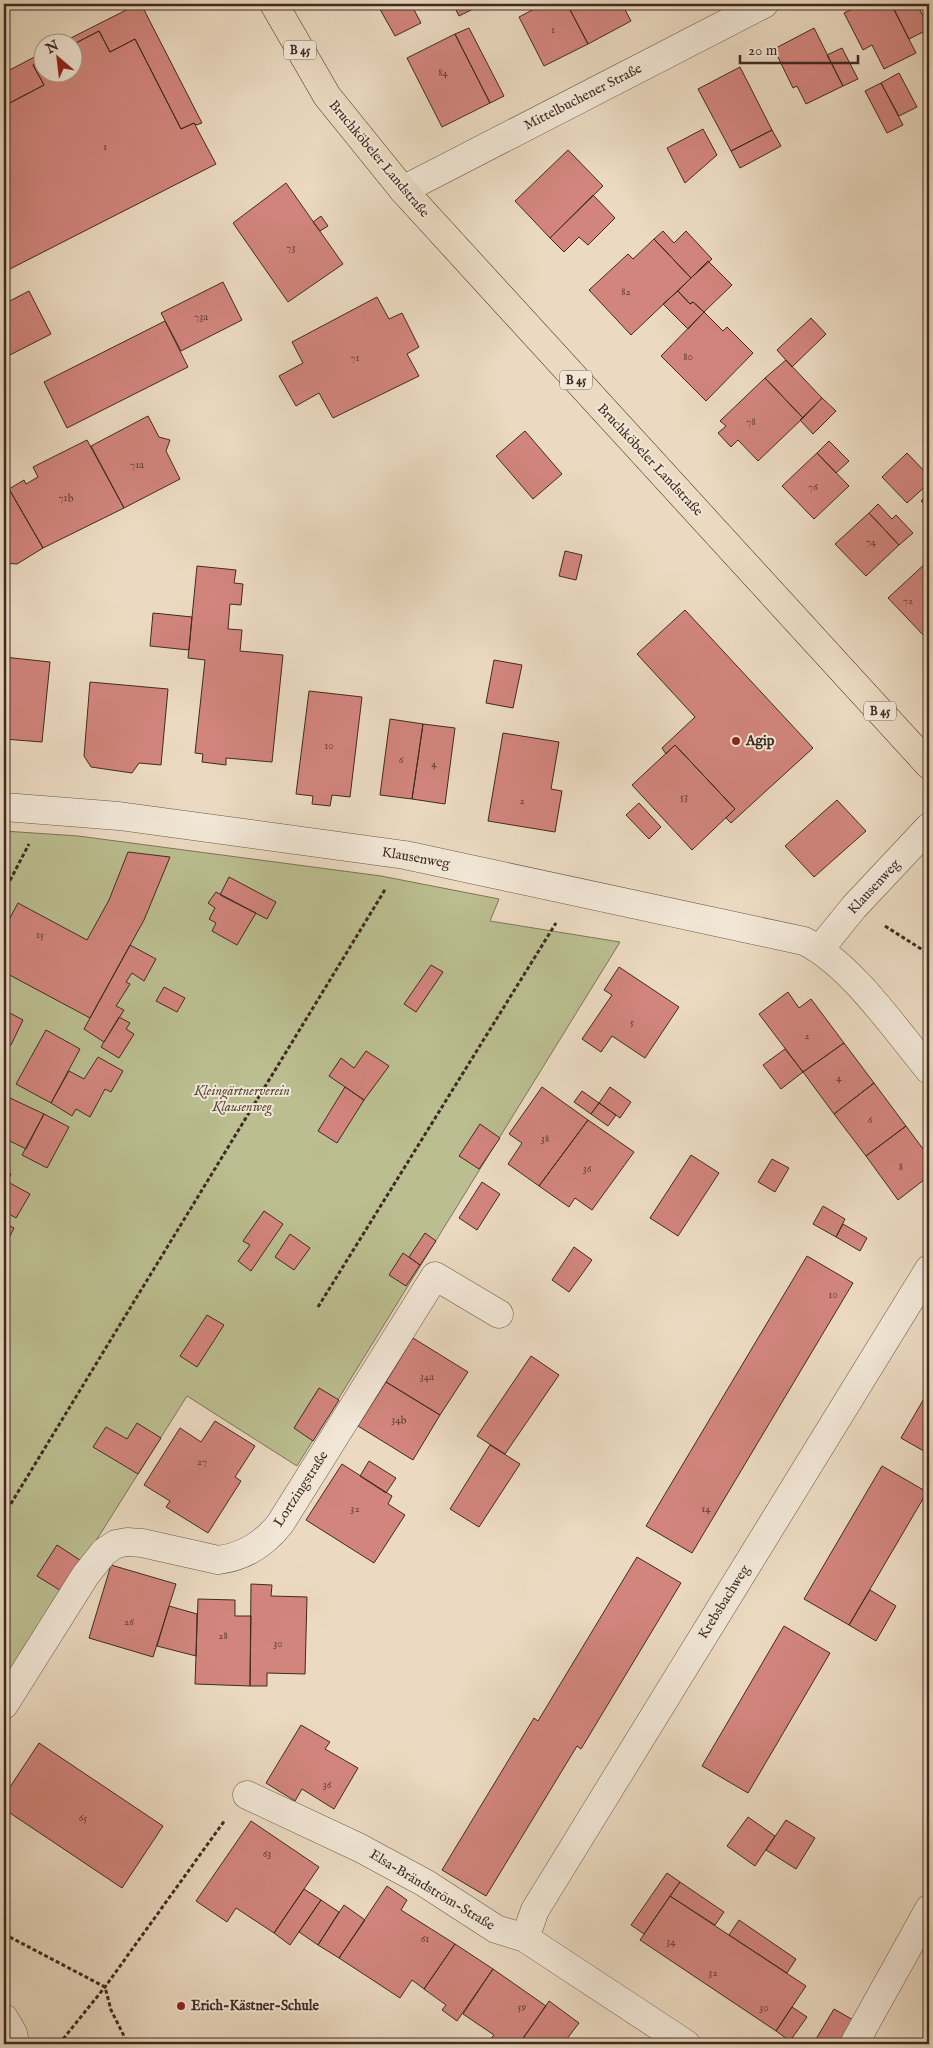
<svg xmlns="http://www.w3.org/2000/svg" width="933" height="2048" font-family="'IM FELL English',serif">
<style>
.green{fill:#bbbe90;stroke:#7e7458}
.building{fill:#d2857d;stroke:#402a21}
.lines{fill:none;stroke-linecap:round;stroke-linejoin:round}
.minor-casing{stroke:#6b5649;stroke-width:29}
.major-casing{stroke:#402a21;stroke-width:29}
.path{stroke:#402a21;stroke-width:3;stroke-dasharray:4 2.5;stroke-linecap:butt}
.minor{stroke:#f2e7d7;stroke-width:28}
.major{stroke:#ebdac1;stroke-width:28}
.poi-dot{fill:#8f2418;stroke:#f2e7d7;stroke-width:2}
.labels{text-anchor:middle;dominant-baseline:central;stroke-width:4;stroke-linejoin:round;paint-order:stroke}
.number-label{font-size:11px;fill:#644138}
.shield{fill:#f2e7d7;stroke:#756358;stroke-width:1}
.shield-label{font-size:12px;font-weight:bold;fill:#402a21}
.street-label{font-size:14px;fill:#402a21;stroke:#f2e7d7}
.poi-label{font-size:14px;font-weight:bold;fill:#402a21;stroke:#f2e7d7;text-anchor:start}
.park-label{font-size:14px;font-style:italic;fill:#594837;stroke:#f2e7d7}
</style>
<rect width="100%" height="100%" fill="#ebdac1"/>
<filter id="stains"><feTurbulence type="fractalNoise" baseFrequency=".004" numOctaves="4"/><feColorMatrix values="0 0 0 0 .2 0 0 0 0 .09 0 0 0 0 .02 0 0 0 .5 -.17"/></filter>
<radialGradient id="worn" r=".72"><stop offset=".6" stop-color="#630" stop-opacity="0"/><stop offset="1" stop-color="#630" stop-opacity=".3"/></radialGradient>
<path class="green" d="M4,831L78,836L381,876L499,899L490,921L620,942L297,1466L187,1396L4,1687Z"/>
<path class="building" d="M138,4H141L202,123L196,125L194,123L181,129L135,39L110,52L99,31L72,45V42H63Z
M377,4H411L421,23L395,36Z
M453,4H483L459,16Z
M544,4H567L588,44L544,66L519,17Z
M567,4H622L631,21L588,44Z
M863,4H891L916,53L884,69L872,45L863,50L844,13Z
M900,4H917L929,29L909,39L893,7Z
M469,28L504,96L490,103L455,34Z
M814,28L843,86L806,104L797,86L793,88L774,49Z
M99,31L110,52L135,39L181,129L194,123L216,164L4,272V106L44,85L33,65L42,60V72H72V45Z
M455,34L490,103L442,127L407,58Z
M842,48L858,79L843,86L827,55Z
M42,53V60L33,65L44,85L4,106V73Z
M740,67L772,130L731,151L698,89Z
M899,73L917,107L899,116L881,83Z
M881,83L903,125L887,133L865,91Z
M703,129L717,155L685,183L667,148Z
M772,130L781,146L740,168L731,151Z
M568,150L603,186L550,238L515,201Z
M286,183L343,264L288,302L233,223Z
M593,195L615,218L588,245L579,237L564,252L550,238Z
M321,216L328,226L320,231L313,222Z
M663,231L674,243L686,231L712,259L691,278L654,239Z
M654,239L691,278L631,335L589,290L628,254L633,259Z
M708,261L732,285L704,312L693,302L690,304L678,291Z
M223,282L242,320L181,351L161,313Z
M29,291L51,334L4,358V304Z
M678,291L690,304L693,302L704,312L688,329L663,304Z
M377,297L389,319L402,313L419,347L407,354L419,376L333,418L319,393L296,406L279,376L303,363L292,342Z
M704,312L723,331L727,327L753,353L706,401L661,356Z
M811,318L826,334L792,367L777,350Z
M165,321L188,367L67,428L44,382Z
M786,360L822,398L803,418L765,378Z
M765,378L803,418L758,461L738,440L731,447L718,433L726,426L720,421Z
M822,398L836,411L813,434L800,420Z
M148,416L159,437L170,440L166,451L180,479L124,508L91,446Z
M525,431L562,474L533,499L496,456Z
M87,440L124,508L43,548L9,489L24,480L26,484L38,477L33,467Z
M829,441L849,461L836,473L817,453Z
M817,453L849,486L814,519L782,486Z
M907,453L929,476V483L907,503L882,477Z
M9,489L43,548L17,564L4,563V491Z
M929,493V509L921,501Z
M878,504L892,519L896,515L913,533L899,545L869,513Z
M869,513L899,545L866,576L835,544Z
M565,551L582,555L576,580L559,576Z
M927,562L929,565V635L926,638L888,598Z
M197,566L236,570L234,583L243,584L241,605L230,604L228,629L242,630L240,651L283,655L272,762L226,758V765L202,762L203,754L195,753L205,660L188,658Z
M685,610L813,748L731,823L726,818L735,809L675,745L666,754L662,748L695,717L637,654Z
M153,613L192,617L189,650L150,646Z
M4,657L50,662L42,742L4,739Z
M494,660L522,665L513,708L486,703Z
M90,682L168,689L161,765L139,763L132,773L91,767L84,756Z
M309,691L362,697L350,797L332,795L330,806L312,804L313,796L296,794Z
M390,719L423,724L412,799L380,795Z
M423,724L455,728L445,804L412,799Z
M503,733L559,742L551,789L562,791L555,832L488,821Z
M675,745L735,809L692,850L632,785Z
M837,800L866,831L814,877L785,846Z
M639,803L661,827L649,839L626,815Z
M128,852L170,857L144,920L90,1018L4,972V929L18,903L87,940L109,900Z
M229,877L276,902L267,919L220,895Z
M216,892L256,913L237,945L212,931L216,923L209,919L215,908L208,903Z
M130,945L156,959L144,981L132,973L126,982L130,984L116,1006L124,1010L104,1042L84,1029Z
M431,965L443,972L416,1012L404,1004Z
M619,967L679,1007L645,1058L612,1036L601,1052L582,1039L612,995L604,990Z
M164,987L185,998L177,1012L156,1001Z
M788,992L799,1008L811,999L844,1043L803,1072L759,1014Z
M4,1010L23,1020L11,1045L4,1042Z
M119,1017L130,1023L126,1029L134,1034L119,1058L101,1047Z
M46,1030L80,1049L51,1103L16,1084Z
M844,1043L874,1083L834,1114L803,1072Z
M785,1049L803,1072L781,1089L763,1065Z
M366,1051L389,1066L364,1100L329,1076L341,1058L354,1068Z
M98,1057L123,1071L111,1092L105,1089L90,1117L76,1109L72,1116L51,1103L69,1071L84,1079Z
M874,1083L906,1126L866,1156L834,1114Z
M345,1087L364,1100L337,1143L318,1131Z
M542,1087L588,1120L539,1186L508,1164L522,1143L509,1134Z
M610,1087L631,1102L620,1118L599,1103Z
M582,1091L599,1103L591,1114L574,1102Z
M10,1098L44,1114L26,1149L4,1138V1112Z
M599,1103L616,1115L608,1126L591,1114Z
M44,1114L69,1127L47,1168L22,1155Z
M588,1120L634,1152L592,1210L575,1198L569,1207L539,1186Z
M480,1124L500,1138L479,1169L459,1156Z
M906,1126L929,1157V1176L898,1200L866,1156Z
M691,1155L719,1173L678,1236L650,1218Z
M772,1159L789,1168L775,1192L758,1182Z
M4,1170L11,1174L4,1189Z
M8,1182L30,1194L16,1218L4,1211V1189Z
M482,1182L500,1194L477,1230L459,1218Z
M823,1206L845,1219L836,1237L813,1224Z
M264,1211L283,1224L251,1271L238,1261L250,1245L243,1241Z
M4,1223L14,1228L4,1248Z
M843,1224L867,1238L860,1251L836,1237Z
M425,1233L436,1241L420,1265L409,1257Z
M290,1234L310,1248L294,1270L275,1257Z
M574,1247L592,1260L569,1292L552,1280Z
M403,1253L420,1265L406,1286L389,1275Z
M807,1256L853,1283L692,1553L646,1526Z
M207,1315L224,1325L197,1367L180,1356Z
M413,1338L468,1372L440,1415L386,1382Z
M531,1356L559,1375L505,1454L477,1436Z
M386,1382L440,1415L413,1460L358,1426Z
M319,1388L339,1400L313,1441L294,1428Z
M929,1390V1454L901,1438Z
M215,1421L255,1446L235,1477L241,1481L208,1533L166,1507L170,1501L144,1485L180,1428L201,1442Z
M137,1423L161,1438L138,1474L93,1447L106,1427L127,1439Z
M490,1445L520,1464L479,1527L450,1509Z
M369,1461L396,1478L386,1493L360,1476Z
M342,1464L392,1496L388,1504L405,1515L374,1563L306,1520Z
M882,1466L927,1492L849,1625L804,1599Z
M57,1545L83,1562L63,1592L37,1576Z
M637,1557L681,1583L581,1749L577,1746L486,1896L442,1870L534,1718L538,1721Z
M111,1565L176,1584L153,1657L89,1638Z
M251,1584L272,1585L271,1596L307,1597L305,1674L267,1673V1686H250Z
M870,1590L896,1606L876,1641L849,1625Z
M198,1599L235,1600V1616H251L250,1686L195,1684Z
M169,1606L197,1614L196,1656L157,1646Z
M784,1626L830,1653L748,1793L702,1766Z
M301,1725L330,1742L325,1749L358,1768L334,1809L302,1789L295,1801L266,1783Z
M39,1743L163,1826L122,1888L4,1809V1796Z
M748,1817L775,1836L755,1866L727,1846Z
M786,1820L815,1838L796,1869L766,1850Z
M251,1821L319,1867L274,1933L236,1908L227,1922L196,1901Z
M667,1873L680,1882L644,1934L631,1925Z
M680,1882L724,1912L715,1925L670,1896Z
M387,1886L407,1900L401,1910L455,1944L424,1989L412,1980L400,1998L339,1958Z
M304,1889L321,1900L290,1945L274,1933Z
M670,1896L806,1986L776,2031L640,1940Z
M321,1900L339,1912L318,1945L299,1932Z
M344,1905L365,1920L339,1958L318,1945Z
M739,1920L796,1959L787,1973L729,1935Z
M455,1944L493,1969L457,2021L442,2010L446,2005L424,1989Z
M493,1969L546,2006L519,2044H493L489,2041L494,2035L463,2014Z
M549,2001L579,2023L563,2044H519Z
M792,2007L807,2017L790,2041L776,2031Z
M834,2009L855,2021L842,2044H813Z"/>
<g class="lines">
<g class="minor-casing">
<path id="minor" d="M403,190L764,4
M4,807L119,816L405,855L804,941C851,964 895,1029 929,1070
M820,949L854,907L929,827
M4,1705L85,1576L104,1552L116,1544L127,1542L142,1543L218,1560C244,1557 264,1544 280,1524L435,1276L499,1314
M247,1795L360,1848L425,1883L496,1929L525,1938L686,2044
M525,1938L535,1910L929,1269
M4,2018L13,2033L15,2044
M854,2044L929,1909"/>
</g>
<g class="major-casing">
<path id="major" d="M274,4L327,96L403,190L929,765"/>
</g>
<path class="path" d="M4,892L29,844
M885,926L929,954
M318,1307L556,923
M4,1515L386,888
M4,1934L105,1987L111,2010L128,2044
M59,2044L105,1987L225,1820"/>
<use href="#minor" class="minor"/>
<use href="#major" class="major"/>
</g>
<g class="poi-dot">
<circle cx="736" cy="741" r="5"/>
<circle cx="181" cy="2006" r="5"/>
</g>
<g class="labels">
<g class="number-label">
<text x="553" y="30">1</text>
<text x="443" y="73">84</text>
<text x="105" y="147">1</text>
<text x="291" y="248">73</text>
<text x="626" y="292">82</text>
<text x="201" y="317">73a</text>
<text x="688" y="357">80</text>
<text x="355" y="358">71</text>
<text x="751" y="422">78</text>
<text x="137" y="465">71a</text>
<text x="813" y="487">76</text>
<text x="66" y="498">71b</text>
<text x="871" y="542">74</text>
<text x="908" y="601">72</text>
<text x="329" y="746">10</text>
<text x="401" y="760">6</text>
<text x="434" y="764">4</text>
<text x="684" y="797">53</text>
<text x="522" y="801">2</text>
<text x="40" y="935">15</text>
<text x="632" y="1022">5</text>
<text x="807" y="1036">2</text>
<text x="839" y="1078">4</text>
<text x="870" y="1120">6</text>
<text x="545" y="1139">38</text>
<text x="901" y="1167">8</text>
<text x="587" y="1169">36</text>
<text x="833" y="1295">10</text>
<text x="427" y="1377">34a</text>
<text x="399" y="1420">34b</text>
<text x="202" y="1462">27</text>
<text x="355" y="1509">32</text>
<text x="706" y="1509">14</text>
<text x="129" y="1622">26</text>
<text x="223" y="1636">28</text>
<text x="278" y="1644">30</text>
<text x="327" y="1785">36</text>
<text x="83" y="1818">65</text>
<text x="267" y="1854">63</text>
<text x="425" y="1939">61</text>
<text x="671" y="1942">34</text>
<text x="713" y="1973">32</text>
<text x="522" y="2007">59</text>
<text x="764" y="2008">30</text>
</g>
<g class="shield">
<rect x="284" y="40.5" width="32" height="19" rx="4"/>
<rect x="560" y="370.5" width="32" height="19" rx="4"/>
<rect x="864" y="701.5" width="32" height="19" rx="4"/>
</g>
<g class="shield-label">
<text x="300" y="50">B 45</text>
<text x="576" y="380">B 45</text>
<text x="880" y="711">B 45</text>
</g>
<g class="street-label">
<text transform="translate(583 97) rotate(-27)">Mittelbuchener Straße</text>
<text transform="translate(379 159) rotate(50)">Bruchköbeler Landstraße</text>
<text transform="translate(650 460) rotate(47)">Bruchköbeler Landstraße</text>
<text transform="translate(416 858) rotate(10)">Klausenweg</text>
<text transform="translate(874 887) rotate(-47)">Klausenweg</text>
<text transform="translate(301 1489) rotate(-57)">Lortzingstraße</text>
<text transform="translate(724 1602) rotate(-58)">Krebsbachweg</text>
<text transform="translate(432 1890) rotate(31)">Elsa-Brändström-Straße</text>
</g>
<g class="poi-label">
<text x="746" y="741">Agip</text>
<text x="191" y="2006">Erich-Kästner-Schule</text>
</g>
<g class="park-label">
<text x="242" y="1091">Kleingärtnerverein<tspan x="242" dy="16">Klausenweg</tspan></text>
</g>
</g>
<rect width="933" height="2048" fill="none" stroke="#ebdac1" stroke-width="20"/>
<rect x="5" y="5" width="923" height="2038" fill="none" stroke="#402a21" stroke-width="2.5"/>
<rect x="10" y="10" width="913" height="2028" fill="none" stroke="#402a21"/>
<g transform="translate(58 58) rotate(332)"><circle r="24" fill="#f2e7d7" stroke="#ab9b8e"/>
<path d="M0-4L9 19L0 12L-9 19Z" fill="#8f2418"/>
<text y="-8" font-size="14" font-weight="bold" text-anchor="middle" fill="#402a21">N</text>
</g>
<path d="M740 55v8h118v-8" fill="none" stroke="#402a21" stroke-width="2.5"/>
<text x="748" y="55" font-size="15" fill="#402a21" stroke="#f2e7d7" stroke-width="4" paint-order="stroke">20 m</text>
<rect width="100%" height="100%" filter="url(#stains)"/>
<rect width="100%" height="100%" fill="url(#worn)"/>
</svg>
